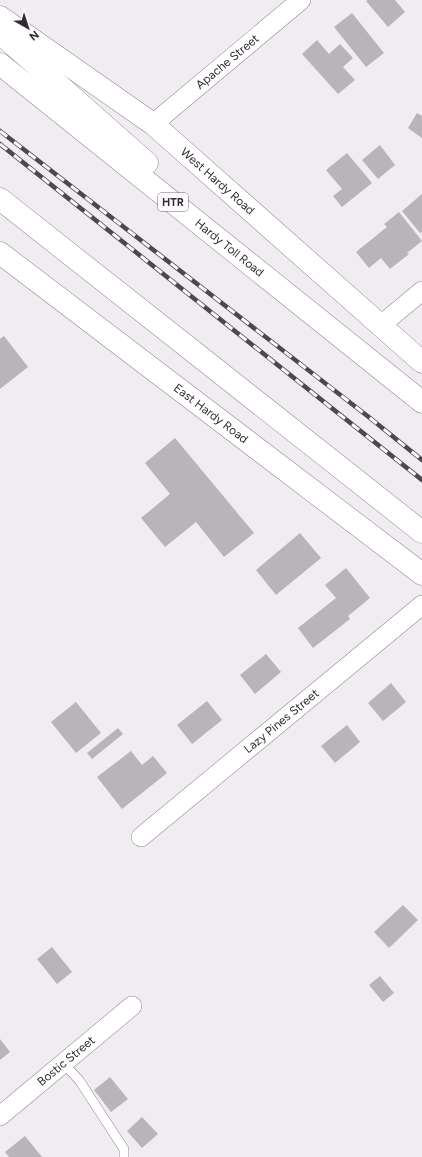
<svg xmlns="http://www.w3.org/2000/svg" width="422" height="1157" font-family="Figtree,sans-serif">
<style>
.building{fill:#b9b3ba}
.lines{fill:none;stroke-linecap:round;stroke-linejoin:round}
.lane-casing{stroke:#8e898f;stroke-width:10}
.street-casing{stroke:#8e898f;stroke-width:20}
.secondary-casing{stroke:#8e898f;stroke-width:23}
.highway-casing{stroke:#8e898f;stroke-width:23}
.lane{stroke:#fff;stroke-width:9}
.street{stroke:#fff;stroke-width:19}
.secondary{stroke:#fff;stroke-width:22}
.highway{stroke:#fff;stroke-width:22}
.rail-casing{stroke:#4c484c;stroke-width:4.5}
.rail{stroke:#fef9fe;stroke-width:3;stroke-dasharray:9;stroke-linecap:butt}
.labels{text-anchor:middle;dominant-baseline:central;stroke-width:4;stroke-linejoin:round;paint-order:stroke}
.shield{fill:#fef9fe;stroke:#6d6a6d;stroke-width:1}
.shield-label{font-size:11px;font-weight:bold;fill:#2f2c2f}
.street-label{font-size:12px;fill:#2f2c2f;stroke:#fef9fe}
</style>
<rect width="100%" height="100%" fill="#f1ebf2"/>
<path class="building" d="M368,0H395L405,12L388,27L366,1Z
M352,13L384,53L366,67L334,27Z
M317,40L329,54L340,44L353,58L343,67L355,80L338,94L302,54Z
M417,113L422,116V138L408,128Z
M380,145L395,165L378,179L362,160Z
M347,153L372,183L342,207L333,196L342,189L326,170Z
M422,194V232L420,233L402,211Z
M399,212L422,241L407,253L409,254L390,269L381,258L369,268L356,252L387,227L384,224Z
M4,336L28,367L0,389V339Z
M175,438L254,533L224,557L196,522L165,547L141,518L170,494L145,463Z
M300,533L321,558L276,595L256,570Z
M346,568L370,598L348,616L350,619L313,648L298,628L336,598L325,585Z
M266,654L281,672L255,694L240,675Z
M391,683L406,702L383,721L368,703Z
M207,701L222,720L192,744L177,725Z
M76,702L101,733L76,753L51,722Z
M347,725L360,742L335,763L321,746Z
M118,728L123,734L92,759L87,753Z
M131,751L142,765L153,756L167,773L122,809L97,777Z
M403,905L418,920L389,948L374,932Z
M52,947L72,972L57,984L37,959Z
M380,976L394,993L383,1002L369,985Z
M0,1039L10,1052L0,1060Z
M110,1077L128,1099L111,1112L94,1090Z
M142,1117L158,1134L142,1148L127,1131Z
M25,1136L42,1157H9L5,1152Z"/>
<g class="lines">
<g class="lane-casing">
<path id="lane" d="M63,1063L79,1080L124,1149V1157"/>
</g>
<g class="street-casing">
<g id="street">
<path id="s1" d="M153,124L301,0"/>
<path d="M381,325L422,291"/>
<path id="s2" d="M141,837L422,605"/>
<path id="s3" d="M0,1116L132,1006"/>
</g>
</g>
<g class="secondary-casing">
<g id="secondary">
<path id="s4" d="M0,17L153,124L422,362"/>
<path id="s5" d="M0,253L422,574"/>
</g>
</g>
<g class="highway-casing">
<g id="highway">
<path d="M0,33L147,163"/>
<path id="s6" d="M0,64L422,402"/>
<path d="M0,199L422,532"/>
</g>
</g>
<use href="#lane" class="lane"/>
<use href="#street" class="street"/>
<use href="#secondary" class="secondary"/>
<use href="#highway" class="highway"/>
<g class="rail-casing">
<path id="rail" d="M0,131L370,418L422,460
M0,144L422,480"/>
</g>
<use href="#rail" class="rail"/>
</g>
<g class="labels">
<rect class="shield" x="158" y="193" width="30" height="18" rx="3"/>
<g class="shield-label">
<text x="173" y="202">HTR</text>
</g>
<g class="street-label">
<text stroke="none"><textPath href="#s1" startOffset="97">Apache Street</textPath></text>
<text stroke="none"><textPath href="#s4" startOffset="273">West Hardy Road</textPath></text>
<text stroke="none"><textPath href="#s6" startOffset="294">Hardy Toll Road</textPath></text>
<text stroke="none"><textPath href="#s5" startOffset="265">East Hardy Road</textPath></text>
<text stroke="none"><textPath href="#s2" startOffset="182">Lazy Pines Street</textPath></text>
<text stroke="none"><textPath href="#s3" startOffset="86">Bostic Street</textPath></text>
</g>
</g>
<g transform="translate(28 28) rotate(141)" stroke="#fef9fe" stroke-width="3" paint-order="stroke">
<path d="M0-3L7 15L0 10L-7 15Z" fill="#2f2c2f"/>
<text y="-6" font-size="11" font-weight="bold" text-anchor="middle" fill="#2f2c2f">N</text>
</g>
</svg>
